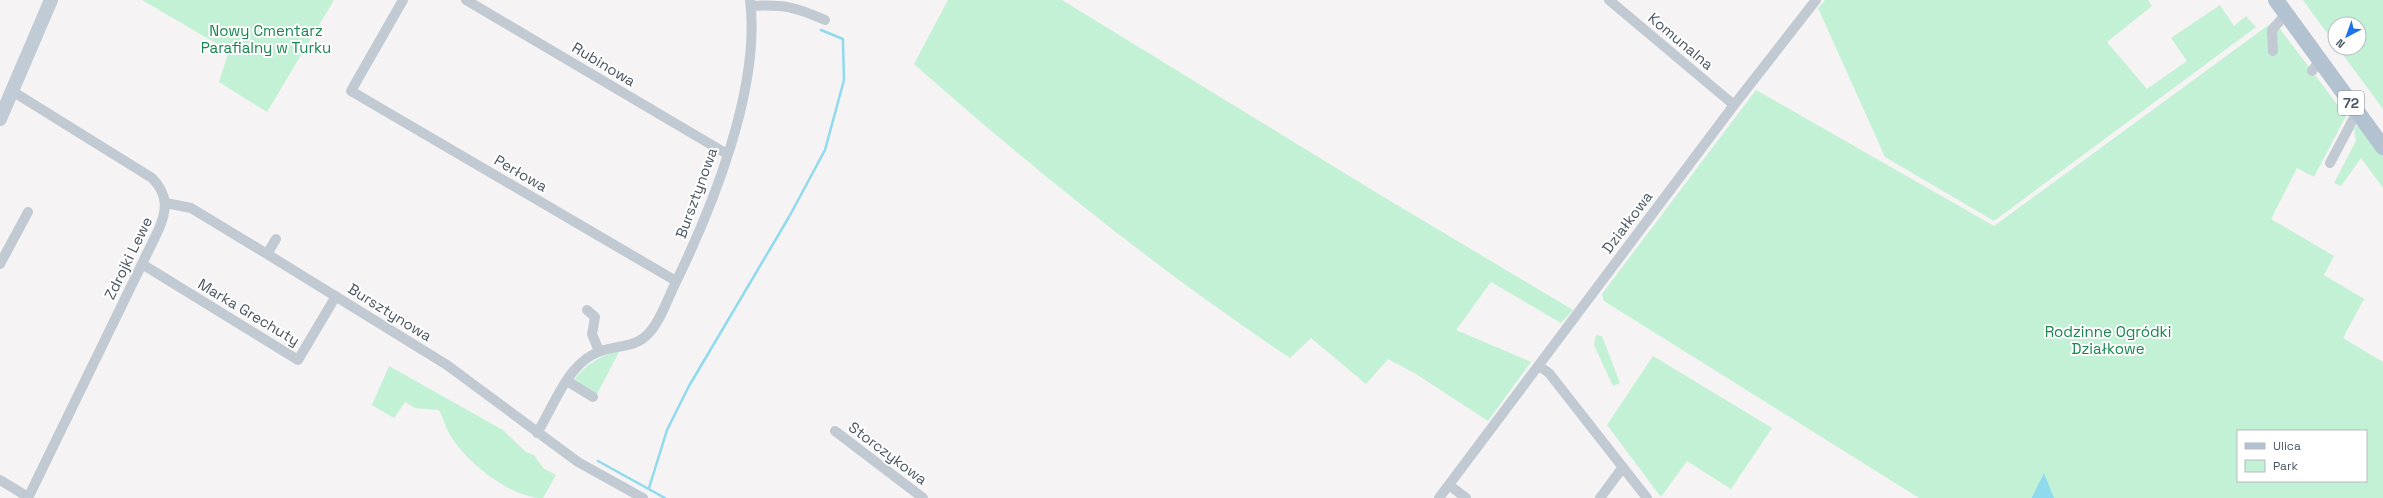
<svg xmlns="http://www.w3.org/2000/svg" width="2383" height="498" font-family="'Space Grotesk',sans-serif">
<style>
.green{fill:#c3f1d5;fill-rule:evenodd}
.water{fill:#90daee}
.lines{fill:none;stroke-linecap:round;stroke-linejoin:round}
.stream{stroke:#90daee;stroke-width:2.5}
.street{stroke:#c1cad2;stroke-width:10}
.secondary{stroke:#c1cbd6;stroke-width:14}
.primary{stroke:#b3c2d1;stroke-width:16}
.labels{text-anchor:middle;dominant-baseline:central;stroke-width:4;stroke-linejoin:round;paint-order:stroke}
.shield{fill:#fff;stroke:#808990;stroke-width:1}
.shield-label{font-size:14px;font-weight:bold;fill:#4a5661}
.park-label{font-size:15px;fill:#17864f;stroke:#fff}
.street-label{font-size:15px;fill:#4a5661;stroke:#fff}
</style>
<rect width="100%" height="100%" fill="#f5f3f3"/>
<path class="green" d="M142,0H334L267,112L219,82L229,51Z
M948,0H1062L1382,196L1573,310L1561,323L1491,282L1456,330L1531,362L1488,421L1416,374L1388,359L1366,384L1311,338L1290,358C1158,270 1033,169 914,64Z
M1825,0H2148L2152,6L2107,42L2147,89L2187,61L2171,38L2220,5L2234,26L2246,16L2256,27L1994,221L1885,157L1818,8Z
M2303,0H2383V109L2338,48H2359V24H2335V44Z
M2274,21L2346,116L2314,177L2297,168L2271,219L2334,256L2324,275L2364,299L2343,338L2383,362V498H1919L1604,301L1602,294L1756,90L1994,226ZM2238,431H2366V481H2238Z
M2360,121L2383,153V188L2361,158L2341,186L2334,183L2356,141L2354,129Z
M1596,335L1602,336L1620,383L1613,386L1594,345Z
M620,350L596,396L573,381C586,364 600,356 620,350Z
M1653,356L1772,428L1731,489L1687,461L1661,497L1607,425Z
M389,366L503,430L526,452L534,455L543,468L556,475L543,498C511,498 467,463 450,435C446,428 443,418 439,410L415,408L405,402L394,418L372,405Z"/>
<path class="water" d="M2044,473L2054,498H2032V497Z"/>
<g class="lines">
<path class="stream" d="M598,461L665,498
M649,488L667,430L689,386L789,217L825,150L844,80L843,43V39L821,30"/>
<path class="street" d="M403,0L351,91L676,281
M466,0L727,154
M1609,0L1734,105
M751,6C784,4 795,7 825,20
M2273,51L2272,30L2286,14
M2312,71L2320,60
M12,91L152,178C169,195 167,211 158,231L28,498
M2330,163L2357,112
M166,203L191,208L267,254L447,365L578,462L643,498
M267,254L276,239
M0,264L28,212
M142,264L298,360L336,296
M587,310L595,317L592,334L599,351
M1539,366L1549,373L1647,498
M567,381L593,397
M835,431L923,498
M537,433C553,408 565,370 592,355C610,344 633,350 648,334C660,322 667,300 675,284C713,206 761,87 750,0
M0,480L28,497
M1449,485L1466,498
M1439,498L1734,105L1816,0
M1600,498L1623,467"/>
<path class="secondary" d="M0,119L51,0"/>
<path class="primary" d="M2276,0L2383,147"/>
</g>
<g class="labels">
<rect class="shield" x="2338" y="91" width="26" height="24" rx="3"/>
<g class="shield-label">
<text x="2351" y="103">72</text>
</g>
<g class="park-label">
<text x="266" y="30">Nowy Cmentarz<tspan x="266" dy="17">Parafialny w Turku</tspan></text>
<text x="2108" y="331">Rodzinne Ogródki<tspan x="2108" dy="17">Działkowe</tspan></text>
</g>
<g class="street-label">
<text transform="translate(1681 41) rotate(40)">Komunalna</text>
<text transform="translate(604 64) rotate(31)">Rubinowa</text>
<text transform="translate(521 173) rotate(30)">Perłowa</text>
<text transform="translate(696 193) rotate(-70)">Bursztynowa</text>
<text transform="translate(1627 222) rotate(-53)">Działkowa</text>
<text transform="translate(128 258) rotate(-64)">Zdrojki Lewe</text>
<text transform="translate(249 312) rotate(31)">Marka Grechuty</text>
<text transform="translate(390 312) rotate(32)">Bursztynowa</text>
<text transform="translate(888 453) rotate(37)">Storczykowa</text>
</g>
</g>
<rect x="2237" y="430" width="130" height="52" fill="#ffffff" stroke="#b7bbc0"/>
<rect x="2245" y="443" width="20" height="6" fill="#b3c2d1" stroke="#b7bbc0"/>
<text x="2273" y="450" font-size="12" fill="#4a5661">Ulica</text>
<rect x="2245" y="460" width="20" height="12" fill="#c3f1d5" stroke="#b7bbc0"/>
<text x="2273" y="470" font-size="12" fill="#4a5661">Park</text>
<g transform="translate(2347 36) rotate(221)"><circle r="19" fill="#ffffff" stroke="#b7bbc0"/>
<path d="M0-3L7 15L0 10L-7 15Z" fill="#1a73e8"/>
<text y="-6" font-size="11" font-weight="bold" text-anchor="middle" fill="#4a5661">N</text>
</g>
</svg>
